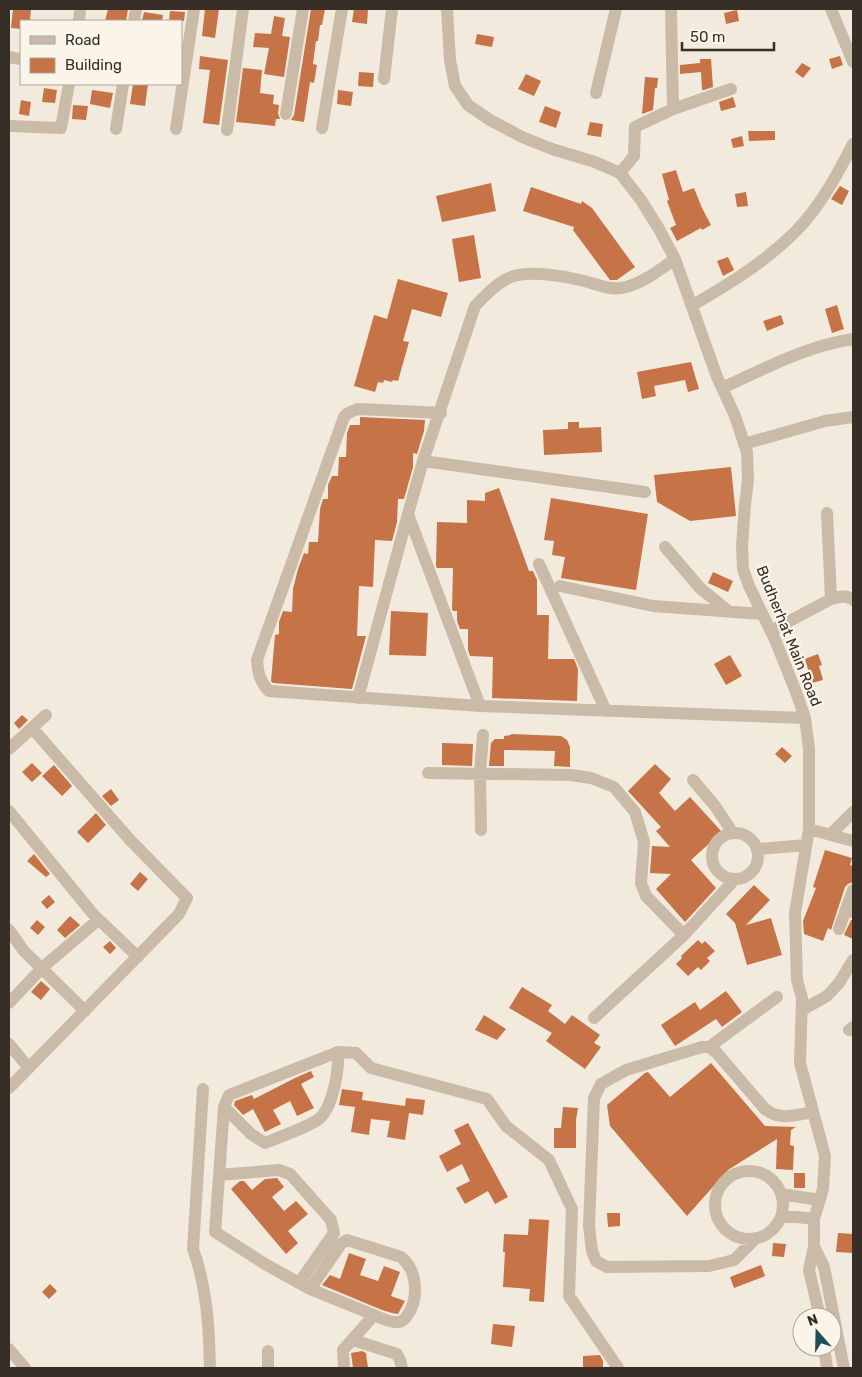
<svg xmlns="http://www.w3.org/2000/svg" width="862" height="1377" font-family="Rubik,sans-serif">
<style>
.building{fill:#c57347}
.lines{fill:none;stroke-linecap:round;stroke-linejoin:round}
.minor{stroke:#cabba8;stroke-width:12}
.labels{text-anchor:middle;dominant-baseline:central;stroke-width:4.5;stroke-linejoin:round;paint-order:stroke}
.street-label{font-size:15px;fill:#372e28;stroke:#faf4e9}
</style>
<rect width="100%" height="100%" fill="#f2eadc"/>
<path class="building" d="M13,9H31L30,21H21V29L11,28Z
M108,9H128L126,21H105Z
M205,9H219L215,38L202,36Z
M311,9H325L322,25H320L318,41H316L313,64L317,65L314,83L310,82L304,122L291,120L294,115Z
M354,9L368,10L367,24L352,22Z
M737,10L739,21L726,24L724,13Z
M170,11L185,12L184,21H169Z
M144,12L163,15L162,21H142Z
M274,16L285,18L282,36L290,37L284,77L264,74L269,48L253,47L255,33L271,34Z
M477,34L494,37L492,47L475,44Z
M200,56L228,60L219,125L203,123L210,70L199,69Z
M840,56L843,65L832,69L829,59Z
M700,59H711L713,87L704,90H702L701,72L680,74V65L700,63Z
M802,63L811,68L803,78L795,72Z
M243,68L262,70L260,93L274,95L273,104L279,105L278,113L280,119H276L275,126L236,122Z
M359,72L374,73L373,87L358,86Z
M526,74L541,81L534,96L518,89Z
M645,77L658,78L657,88H655L653,110L642,114Z
M133,84H148L145,106L130,104Z
M44,88L57,90L55,103L42,102Z
M92,90L113,93L110,108L90,104Z
M338,90L353,92L351,106L337,104Z
M733,97L736,107L721,111L719,102Z
M21,100L31,102L29,116L19,114Z
M73,105L88,106L86,120L72,119Z
M545,106L561,112L556,128L539,122Z
M590,122L603,124L601,137L587,135Z
M748,131H775V140L749,141Z
M742,136L744,146L733,148L731,139Z
M676,170L683,192L694,188L702,208L711,225L702,230L701,228L677,241L670,228L676,225L667,201L669,200L662,174Z
M491,183L496,211L442,222L436,196Z
M840,186L849,191L842,205L831,199Z
M531,187L581,204L582,201L592,208L635,267L617,280H610L573,230L574,227L523,211Z
M746,192L748,206L737,207L735,194Z
M474,235L481,278L459,282L452,239Z
M728,257L734,270L723,276L717,261Z
M398,279L448,293L441,317L412,309L403,341L409,342L398,381L393,380L392,382L384,380L383,383L378,382L375,392L354,386L374,315L387,319Z
M837,305L844,329L832,333L825,309Z
M781,315L784,324L767,331L763,321Z
M691,362L699,389L688,392L685,380L654,386L656,396L642,399L637,372Z
M360,417L425,420L424,431L417,454L413,453V467L404,499H398L397,522L392,541L375,540L373,587L359,586L357,636H366L352,689L273,683L271,681L275,635L279,634V622L283,611L292,612L293,589L298,569L304,553L308,554L309,542H318L320,509L323,499H328V485L332,476H338L339,457H346L347,433L350,425H360Z
M568,422H579V428L601,427L602,452L544,455L543,430L568,429Z
M731,467L736,516L690,521L657,502L654,475Z
M499,488L529,571H533L537,580V615H549L548,659H574L578,669L577,701L492,698L493,657L470,656L468,650V629H460L457,621V611H453L452,609L453,568H437L436,566L437,522L467,523V500L485,501V493Z
M551,498L648,514L636,590L561,578L565,557L552,555L554,541L544,540Z
M713,572L733,581L728,592L708,583Z
M391,611L428,613L426,656L389,655Z
M818,654L822,665L819,666L823,680L812,683L805,659Z
M730,655L742,676L726,685L714,664Z
M22,715L28,720L19,729L14,723Z
M511,734L561,736L567,740L570,747V767L554,766L555,751L504,750V766H489L491,743L495,739H504V736L511,735Z
M442,743L473,744L472,766L442,765Z
M782,747L792,756L785,763L775,754Z
M32,763L42,773L32,782L22,772Z
M655,764L671,779L659,793L675,811L690,797L722,832L691,860L716,888L685,922L656,889L671,874L650,873L652,846L670,847L656,831L661,827L628,791Z
M54,765L72,786L62,796L42,776Z
M111,789L119,800L111,806L102,796Z
M96,813L106,825L88,843L77,832Z
M825,850L852,858L850,865L853,866V882L848,884L845,887L831,930L828,928L823,941L804,934L803,921L816,888L813,887Z
M34,854L50,874L46,877L27,861Z
M140,872L148,879L138,891L130,884Z
M754,885L770,900L746,925L771,918L782,955L747,965L735,923L726,914Z
M49,895L55,902L47,909L41,902Z
M70,916L80,925L65,938L57,930Z
M37,920L45,927L38,935L30,928Z
M851,920H853V939L844,935Z
M698,940L702,944L705,941L715,951L707,958L710,961L701,970L698,967L688,976L676,964L682,958L681,956Z
M110,941L116,948L110,954L103,947Z
M41,981L50,989L41,1000L31,992Z
M522,987L552,1005L548,1011L565,1024L572,1015L600,1035L594,1043L601,1047L585,1069L546,1041L552,1033L509,1008Z
M726,991L742,1012L722,1027L716,1019L675,1046L661,1025L695,1002L700,1010Z
M484,1015L506,1029L497,1040L475,1030Z
M711,1063L765,1126L796,1127L791,1130L790,1145L794,1146L793,1170L776,1169L777,1139L728,1170L687,1216L610,1126L607,1105L645,1073L648,1072L670,1097Z
M311,1071L314,1077L301,1084L314,1108L297,1116L290,1101L273,1110L281,1124L265,1132L253,1109L243,1115L234,1105L235,1101L252,1095L254,1099L295,1078Z
M342,1089L363,1092L362,1100L405,1106L406,1098L425,1100L423,1115L409,1113L405,1140L387,1137L390,1121L371,1119L369,1135L351,1132L355,1107L339,1105Z
M563,1107L578,1108L576,1120V1148H554V1128H561Z
M468,1123L508,1197L495,1204L488,1191L465,1204L456,1188L470,1181L462,1164L447,1172L439,1156L461,1144L454,1130Z
M794,1173H805V1188H794Z
M277,1178L284,1187L272,1197L284,1211L296,1201L308,1214L288,1231L298,1243L286,1254L231,1189L240,1181H244L252,1190L265,1179Z
M607,1213H620V1226L608,1227Z
M529,1219L549,1220L544,1302L529,1301L530,1289L503,1287L505,1252H503L504,1234L528,1235Z
M838,1233L853,1234V1253L836,1252Z
M773,1243L786,1244L784,1257L772,1256Z
M349,1253L366,1259L360,1275L378,1281L384,1266L400,1272L391,1296L405,1301L398,1314L392,1313L382,1310L322,1285L330,1275L340,1279Z
M761,1265L765,1276L734,1288L730,1277Z
M50,1284L57,1291L49,1299L42,1292Z
M493,1324L515,1326L512,1347L491,1344Z
M362,1351L366,1353L368,1368H353L351,1353Z
M600,1355L603,1361V1368H583V1356Z"/>
<g class="lines">
<path class="minor" d="M447,9L450,60L455,86L468,105L490,120L522,137L552,149L595,162L620,173L641,200L659,229L675,259L717,377L735,416L747,452L748,480L745,505L742,545L743,569L749,586L776,642L796,692L805,718L809,749V829L795,913L797,980L802,998L800,1063L825,1156L823,1189L814,1219V1246L824,1267L844,1368
M671,9L673,109
M831,9L853,62
M79,21L80,9
M134,21L136,9
M9,57L20,59
M384,79L392,9
M596,93L616,9
M286,114L303,9
M9,126L61,128L69,84
M322,128L342,9
M116,129L123,84
M176,129L194,9
M227,130L243,9
M620,173L634,156L635,127L673,109L731,89
M693,305C729,284 765,262 795,232C820,207 837,175 853,144
M722,388C764,369 806,346 853,339
M441,413L358,409L348,413L344,417L257,660C258,673 260,682 269,691L480,706L805,718
M744,444L825,421L853,417
M423,461L645,492
M827,513L831,599
M665,547L700,588L728,611
M539,564L606,711
M560,586L653,606L762,614
M771,631L831,599C838,597 847,594 853,600
M358,698L408,514
M480,706L408,514L423,461L475,306C486,295 496,283 511,277C529,270 565,276 584,281C596,284 608,290 621,288C641,285 659,270 675,259
M9,749L46,715
M428,773L571,775L591,778L614,787L635,812L644,842L641,883L646,896L684,935
M693,780L715,806L733,833
M9,811L93,914L138,957
M809,829L853,841
M481,830L480,773L483,735
M712 856a23 23 0 1 1 46 0a23 23 0 1 1-46 0Z
M831,834L853,812
M758,849L806,845
M853,890L846,909L853,912
M839,929L846,909
M9,930L24,951L85,1011
M9,1003L42,968L98,920
M802,1010L827,996L839,983L853,960
M594,1018L684,935L735,879
M849,1030L853,1027
M9,1044L29,1068
M709,1047L777,997
M9,1088L179,914L187,898L131,841L32,728
M203,1089L193,1249C207,1287 209,1328 210,1368
M224,1107L251,1134L265,1143C281,1136 301,1130 316,1121C333,1111 339,1070 338,1052
M715 1205a34 34 0 1 1 68 0a34 34 0 1 1-68 0Z
M219,1175L279,1170L290,1174L331,1220L334,1233L299,1283
M781,1194L820,1200
M781,1217H797L814,1219
M756,1238L734,1260L709,1266L607,1267L596,1261L592,1251L589,1226L594,1098L601,1084L626,1070L702,1047H709L716,1052L765,1109C780,1121 795,1115 813,1112
M814,1246L809,1270L820,1317
M310,1289L341,1244L347,1240L401,1257C418,1271 419,1299 407,1316C405,1319 402,1322 398,1322C390,1323 381,1318 374,1315
M353,1340L397,1354L400,1360L402,1368
M824,1347L827,1368
M9,1349L25,1368
M268,1368V1351
M344,1368L343,1350L374,1315L310,1289L265,1264L215,1232L224,1107L229,1095L338,1052L356,1053L371,1068L487,1099L506,1126L549,1160L572,1209L569,1296L618,1368"/>
</g>
<g class="labels">
<g class="street-label">
<text transform="translate(789 636) rotate(68)">Budherhat Main Road</text>
</g>
</g>
<rect width="862" height="1377" fill="none" stroke="#372e28" stroke-width="20"/>
<rect x="20" y="20" width="162" height="65" fill="#faf4e9" stroke="#aca59c"/>
<rect x="30" y="36" width="25" height="8" fill="#cabba8" stroke="#aca59c"/>
<text x="65" y="45" font-size="15" fill="#372e28">Road</text>
<rect x="30" y="58" width="25" height="15" fill="#c57347" stroke="#aca59c"/>
<text x="65" y="70" font-size="15" fill="#372e28">Building</text>
<g transform="translate(817 1332) rotate(340)"><circle r="24" fill="#faf4e9" stroke="#aca59c"/>
<path d="M0-4L9 19L0 12L-9 19Z" fill="#1e4e58"/>
<text y="-8" font-size="14" font-weight="bold" text-anchor="middle" fill="#372e28">N</text>
</g>
<path d="M682 42v8h92v-8" fill="none" stroke="#372e28" stroke-width="2.5"/>
<text x="690" y="42" font-size="15" fill="#372e28" stroke="#faf4e9" stroke-width="4" paint-order="stroke">50 m</text>
</svg>
